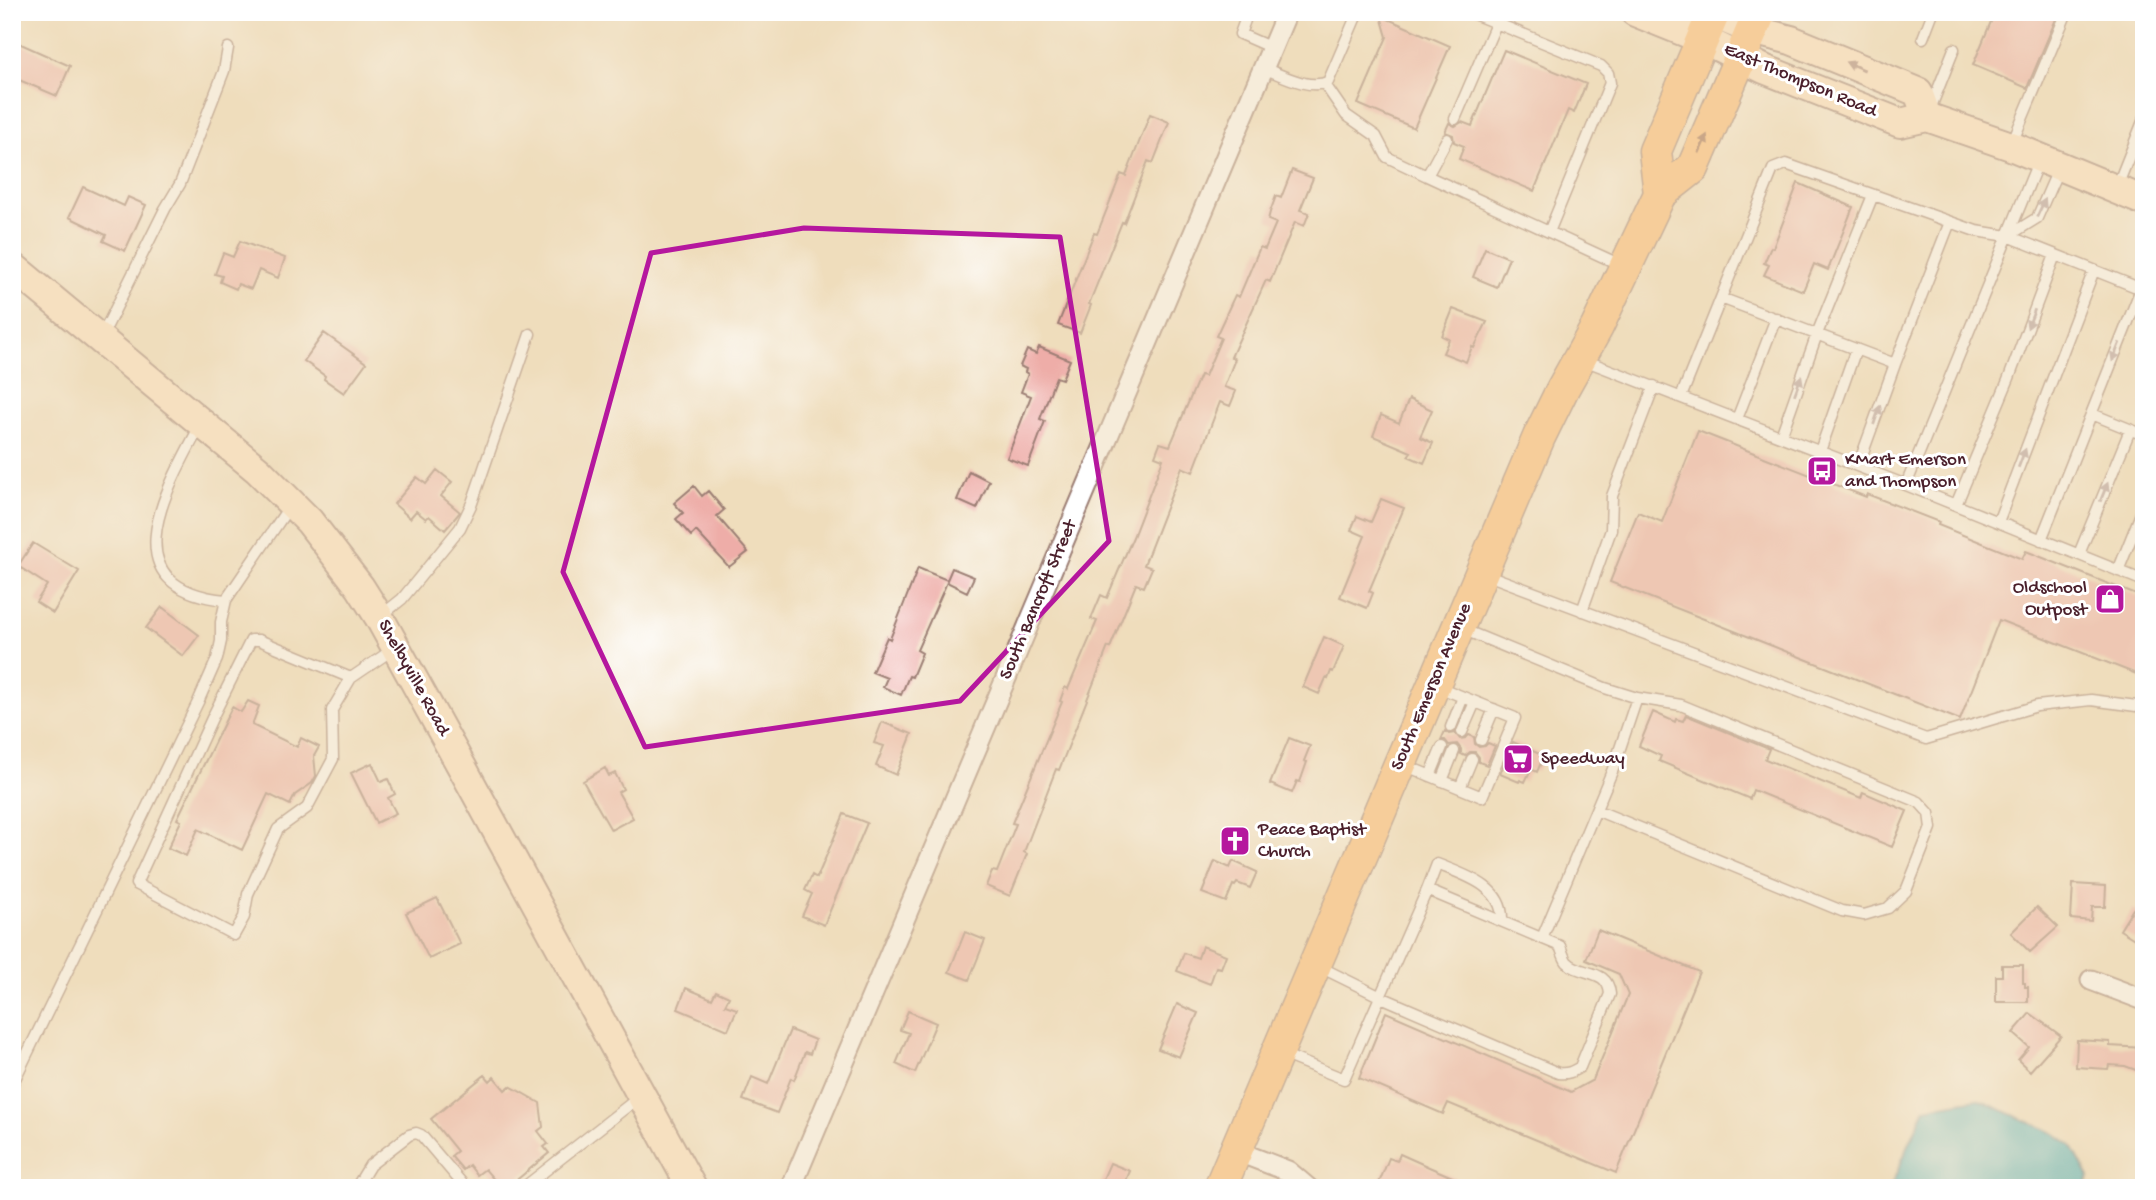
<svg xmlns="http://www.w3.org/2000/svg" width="2156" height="1200" font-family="'Gochi Hand',sans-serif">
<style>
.water{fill:#40aebd;stroke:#456674;stroke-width:2}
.building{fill:#eeada8}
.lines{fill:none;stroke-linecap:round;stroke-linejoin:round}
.service-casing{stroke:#9c7e74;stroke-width:13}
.minor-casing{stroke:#9c7e74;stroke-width:23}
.secondary-casing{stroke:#9c7e74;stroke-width:32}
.primary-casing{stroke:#9c7e74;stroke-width:35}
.service{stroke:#fff;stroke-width:10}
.minor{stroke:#fff;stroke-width:19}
.secondary{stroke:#ffe4c6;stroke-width:28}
.primary{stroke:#ffbb71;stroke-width:32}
.oneway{fill:#a48278}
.oneway2{fill:#9b654a}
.oneway3{fill:#ae9aa0}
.marked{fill:none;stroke:#b5179e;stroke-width:5;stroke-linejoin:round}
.labels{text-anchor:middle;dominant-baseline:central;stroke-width:6;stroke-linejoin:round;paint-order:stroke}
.street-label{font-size:19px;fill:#4a1f2b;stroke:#fff}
.poi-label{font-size:19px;fill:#4a1f2b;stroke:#fff;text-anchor:start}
</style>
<rect width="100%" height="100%" fill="#fff"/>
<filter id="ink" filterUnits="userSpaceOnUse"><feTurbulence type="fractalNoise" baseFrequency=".0143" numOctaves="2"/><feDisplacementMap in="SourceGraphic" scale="14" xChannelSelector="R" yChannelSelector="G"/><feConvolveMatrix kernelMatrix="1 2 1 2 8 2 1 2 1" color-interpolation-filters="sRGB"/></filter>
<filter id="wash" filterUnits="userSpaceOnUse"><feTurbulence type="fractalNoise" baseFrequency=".00686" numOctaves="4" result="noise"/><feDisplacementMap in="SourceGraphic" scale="28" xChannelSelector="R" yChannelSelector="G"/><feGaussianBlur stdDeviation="1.57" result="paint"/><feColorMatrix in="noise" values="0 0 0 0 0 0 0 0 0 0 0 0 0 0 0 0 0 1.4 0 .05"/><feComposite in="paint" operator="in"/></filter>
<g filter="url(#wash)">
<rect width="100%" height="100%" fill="#efddbc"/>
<path class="water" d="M1977,1099L2054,1133L2071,1145L2089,1177L2086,1188H1890L1925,1108Z"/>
<g id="blocks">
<path class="building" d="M1995,12H2059L2027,88L1973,65Z
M1381,16L1450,46L1414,128L1358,104L1387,37Z
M12,40L70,66L57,96L12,77Z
M1504,50L1586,84L1574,113L1568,110L1534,191L1459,159L1464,146L1454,142L1453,135L1445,132L1449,123L1455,126L1462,122L1472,126Z
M1150,114L1169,122L1153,163L1148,161L1124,223L1122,222L1089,304L1091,305L1080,333L1058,325L1094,233L1097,234L1121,174L1126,176Z
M1292,170L1313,178L1300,210L1309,213L1304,226L1295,222L1270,282L1266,280L1231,357L1235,359L1224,387L1236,391L1230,406L1220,402L1193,472L1182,467L1144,565L1152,568L1144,587L1136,584L1110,648L1108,647L1059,770L1056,769L1024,852L1027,854L1010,896L986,886L992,871L997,872L1016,824L1012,823L1062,702L1060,701L1065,687L1068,689L1097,621L1091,619L1101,595L1107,598L1133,537L1163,459L1155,456L1160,443L1170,446L1200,375L1205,376L1221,338L1216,336L1235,295L1239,297L1260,247L1265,249L1276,223L1268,220L1270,212L1276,196L1281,198Z
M1798,183L1853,207L1828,270L1814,264L1803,291L1764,275L1769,265L1764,263L1771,247L1773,248Z
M83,187L124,206L128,197L146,205L125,251L103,241L106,235L69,217Z
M240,241L285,258L278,278L259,270L251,289L238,284L236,289L220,282L222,276L215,274L223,253L233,257Z
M1485,248L1509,258L1497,287L1473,277Z
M1453,309L1487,322L1474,348L1472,347L1466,362L1443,353L1449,339L1442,336Z
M324,333L366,363L344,393L324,379L325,376L304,361Z
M1039,347L1070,360L1062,379L1056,377L1040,419L1045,421L1028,466L1007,458L1031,396L1021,392L1028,374L1025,372L1026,369L1020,366L1027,350L1036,354Z
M1409,399L1432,410L1420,437L1433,443L1424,463L1408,456L1411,452L1373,436L1381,415L1399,423Z
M1698,431L1866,497L1867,494L1939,522L1938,525L2022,559L2026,551L2144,598V677L1999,620L1960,720L1610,582L1638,512L1662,522Z
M437,470L452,482L441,496L460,512L445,530L429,516L426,519L416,511L410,518L394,504L417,477L426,484Z
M969,471L989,481L977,509L957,500Z
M694,486L702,496L708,491L724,510L717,516L748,552L729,567L696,531L691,536L676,519L683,513L674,503Z
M1381,499L1404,508L1369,591L1373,593L1367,608L1340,597L1365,536L1351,530L1357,516L1371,522Z
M33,543L79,571L53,613L36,602L47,585L18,566Z
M918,568L947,580L952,568L974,577L967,592L947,582L917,650L922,653L912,677L909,676L901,695L883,687L887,678L872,672L887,637L890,639Z
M162,607L199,635L183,656L146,628Z
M1324,637L1344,646L1333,672L1331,671L1328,679L1326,678L1319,694L1303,687Z
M248,701L259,706L252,725L297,747L301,738L319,747L314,756L316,776L312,783L295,795L290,805L268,794L242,850L198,829L186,856L168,848L181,821L177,819L232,707L241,712Z
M1653,712L1675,722L1676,719L1683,721L1686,715L1769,749L1765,759L1861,798L1863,792L1907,811L1892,847L1753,790L1750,799L1659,761L1661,756L1639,746Z
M882,722L912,734L896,775L876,766L884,746L874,743Z
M1445,731L1449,734L1455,733L1460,739L1466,738L1469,735L1474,737L1475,744L1479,747L1485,746L1488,743L1495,746L1487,765L1479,762V757L1475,752H1470L1465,756L1461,754V749L1457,744L1449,745L1445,740H1441Z
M1289,738L1310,746L1304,761L1307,762L1300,782L1297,781L1292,793L1270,784Z
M1513,742L1544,756L1537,772L1531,769L1525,782L1520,780L1519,782L1500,774Z
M372,763L381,782L388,779L395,794L388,798L396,813L376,823L351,773Z
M605,768L609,776L615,773L623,789L618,792L633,818L611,830L583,781Z
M844,814L867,823L824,925L802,916L812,894L805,890L812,875L817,878Z
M1215,861L1230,868L1233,861L1257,872L1250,888L1237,883L1235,886L1233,885L1226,902L1202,893Z
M2073,884L2106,886L2105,907H2092L2091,921L2071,919Z
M437,898L460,944L429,959L406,913Z
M2037,907L2058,927L2030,952L2011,933Z
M2133,909L2144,916V945L2120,930Z
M1598,930L1699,972L1616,1173L1448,1103L1443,1114L1359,1078L1386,1012L1571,1092L1593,1080L1628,995L1619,974L1586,960Z
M965,932L985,940L969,980L949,972Z
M1202,946L1226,955L1221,968L1216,967L1210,984L1177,971L1184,953L1198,958Z
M2002,965H2023V983H2025V987H2028V1002H1996V976H2002Z
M686,988L712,999L716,991L729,997L725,1005L737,1009L728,1030L678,1009Z
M1177,1004L1198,1013L1179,1057L1158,1049Z
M908,1011L936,1023L915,1073L896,1064L909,1033L900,1030Z
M2030,1013L2061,1036L2030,1071L2018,1060L2029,1047L2013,1033Z
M790,1030L815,1040L810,1054L805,1052L794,1080L791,1078L777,1113L743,1100L752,1077L768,1084Z
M2077,1040L2110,1042V1046L2144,1048V1073L2125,1066L2109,1065L2108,1069L2076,1067Z
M485,1075L490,1081L494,1077L505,1090L510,1086L540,1103L543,1127L538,1131L548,1144L544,1147L549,1153L507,1188H501L485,1169L477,1175L469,1165L463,1170L451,1156L457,1151L431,1119Z
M1400,1154L1429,1167L1478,1188H1391L1379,1183L1389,1158L1397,1161Z
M1110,1163L1130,1171L1123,1188H1099Z"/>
</g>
</g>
<g filter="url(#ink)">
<use href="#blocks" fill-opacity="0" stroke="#9c7e74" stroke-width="2"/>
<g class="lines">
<g class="service-casing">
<path id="service" d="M1248,12L1240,34L1272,48
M1469,12L1601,66L1608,73L1610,83L1549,232
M1923,38L1933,12
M1263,68C1282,75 1308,90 1328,82L1358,12
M1324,83L1346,115L1376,136L1387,157L1427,176
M1931,107L1954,49
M1455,119L1501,12
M1447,139L1427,176L1623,266
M2012,143L2067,12
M2116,189L2144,119
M2008,236L2037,218L2058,170
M1721,298L1895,364L1950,222
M101,338L165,209L180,184L224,71L228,48
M1584,360L1906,485L2144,581
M1681,397L1773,169L1786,164L1976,231L2008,236L2144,290
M2092,414L2144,435
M1737,419L1776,318
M201,424C167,488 107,588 226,600
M1781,436L1817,334L1873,195
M1820,451L1856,349
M1858,466L1895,364
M1906,485L2038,162
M1956,505L2009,378L2055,255
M1998,522L2094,270
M2041,540L2141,289
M2079,554L2130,430
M2118,571L2144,506
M1485,574L1926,739L2037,706L2091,700L2144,707
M1582,611L1611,530L1612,496L1654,386
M382,615L402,599L460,528L472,503L530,334
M1462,629L1605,688L1637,698L1613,769L1542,938
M351,678L259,640H251L213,716L136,884L234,935L244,917L248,894L278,829L307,808L333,759L332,710L351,678L395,648
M1451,727L1463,697
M1462,732L1475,702
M1481,740L1494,709
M1404,765L1482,797L1515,718L1436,686
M1430,776L1442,747
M1442,781L1454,751
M1460,788L1472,759
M1596,810L1842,911L1864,915L1888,908L1906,891L1931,828L1929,813L1919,802L1681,705L1637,698
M1427,890L1437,864C1464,875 1504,886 1502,921
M1282,1054L1344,1079L1427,890L1560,946C1562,951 1564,958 1567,962C1580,976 1608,968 1610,994L1580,1067C1572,1072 1568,1074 1558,1073L1381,997L1320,967
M12,1085L198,702L217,659L221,641V622L226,600L289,507
M356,1188L370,1165L409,1135L416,1133L421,1135L466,1188
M523,1188L638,1098"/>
</g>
<g class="minor-casing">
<path id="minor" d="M2091,980L2144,1000
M1236,1151L1288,1171L1308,1188
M791,1188L1287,12"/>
</g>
<g class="secondary-casing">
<path id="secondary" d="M1635,12L1702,39L1764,69L1900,123L1927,117L2011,146L2144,201
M1709,12L1752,30L1791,40L1918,92L1927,117
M12,266L258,470L309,521L360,587L379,617L463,769L692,1188"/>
</g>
<g class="primary-casing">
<path id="primary" d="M1660,194L1655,151L1714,12
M1220,1188L1539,437L1563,388L1597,327L1660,194L1693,168L1760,12"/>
</g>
<use href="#service" class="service"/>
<use href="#minor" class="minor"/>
<use href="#secondary" class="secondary"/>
<use href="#primary" class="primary"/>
</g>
<defs><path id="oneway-solid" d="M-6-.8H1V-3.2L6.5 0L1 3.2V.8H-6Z" transform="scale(1.75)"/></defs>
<use class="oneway" href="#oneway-solid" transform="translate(1855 66) rotate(-157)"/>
<use class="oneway2" href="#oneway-solid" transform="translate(1703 144) rotate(-66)"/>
<g class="oneway3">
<use href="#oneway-solid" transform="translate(2041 208) rotate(-65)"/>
<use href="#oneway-solid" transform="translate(2031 319) rotate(111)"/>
<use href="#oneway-solid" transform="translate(2116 352) rotate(112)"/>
<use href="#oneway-solid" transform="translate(1798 385) rotate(-70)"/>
<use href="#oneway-solid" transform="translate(1877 415) rotate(-71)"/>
<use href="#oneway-solid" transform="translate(2022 458) rotate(-69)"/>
<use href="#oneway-solid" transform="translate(2104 492) rotate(-68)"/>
</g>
</g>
<path d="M0 0H2156V1200H0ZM804,228L1060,237L1109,541L960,701L645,747L563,572L651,253Z" fill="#efddbc" fill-opacity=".55" fill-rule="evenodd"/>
<path class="marked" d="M804,228L1060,237L1109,541L960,701L645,747L563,572L651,253Z"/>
<defs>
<g id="bus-square" transform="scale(1.575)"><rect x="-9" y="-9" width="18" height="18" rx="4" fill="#b5179e" stroke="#fff"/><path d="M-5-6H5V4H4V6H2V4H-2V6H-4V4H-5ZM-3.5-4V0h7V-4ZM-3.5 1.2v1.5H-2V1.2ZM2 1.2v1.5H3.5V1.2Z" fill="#fff"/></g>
<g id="shop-square" transform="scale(1.575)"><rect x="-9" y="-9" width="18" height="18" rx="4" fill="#b5179e" stroke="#fff"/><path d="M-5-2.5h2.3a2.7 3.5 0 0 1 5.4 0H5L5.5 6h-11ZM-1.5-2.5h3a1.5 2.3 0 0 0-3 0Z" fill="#fff"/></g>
<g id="supermarket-square" transform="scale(1.575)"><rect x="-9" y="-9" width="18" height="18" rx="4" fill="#b5179e" stroke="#fff"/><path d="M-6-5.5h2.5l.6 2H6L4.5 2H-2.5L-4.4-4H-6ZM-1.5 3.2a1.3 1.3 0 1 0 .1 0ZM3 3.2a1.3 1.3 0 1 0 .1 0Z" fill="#fff"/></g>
<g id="church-square" transform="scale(1.575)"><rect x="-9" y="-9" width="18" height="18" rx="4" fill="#b5179e" stroke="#fff"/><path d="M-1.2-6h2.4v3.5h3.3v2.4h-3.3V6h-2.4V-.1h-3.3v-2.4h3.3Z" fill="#fff"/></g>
</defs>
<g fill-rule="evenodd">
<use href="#bus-square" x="1822" y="471"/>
<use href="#shop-square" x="2110" y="599"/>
<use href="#supermarket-square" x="1518" y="759"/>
<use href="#church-square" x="1235" y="841"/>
</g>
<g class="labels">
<g class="street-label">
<text transform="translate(1800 81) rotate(23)">East Thompson Road</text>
<text transform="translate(1039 600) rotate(-67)">South Bancroft Street</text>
<text transform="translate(413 678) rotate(61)">Shelbyville Road</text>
<text transform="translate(1432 687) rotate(-67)">South Emerson Avenue</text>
</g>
<g class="poi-label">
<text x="1845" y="460">KMart Emerson<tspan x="1845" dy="22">and Thompson</tspan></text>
<text x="2087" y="588" text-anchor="end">Oldschool<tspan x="2087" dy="22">Outpost</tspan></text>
<text x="1541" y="759">Speedway</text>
<text x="1258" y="830">Peace Baptist<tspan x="1258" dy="22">Church</tspan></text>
</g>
</g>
<rect width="2156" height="1200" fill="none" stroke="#fff" stroke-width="42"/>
</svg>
